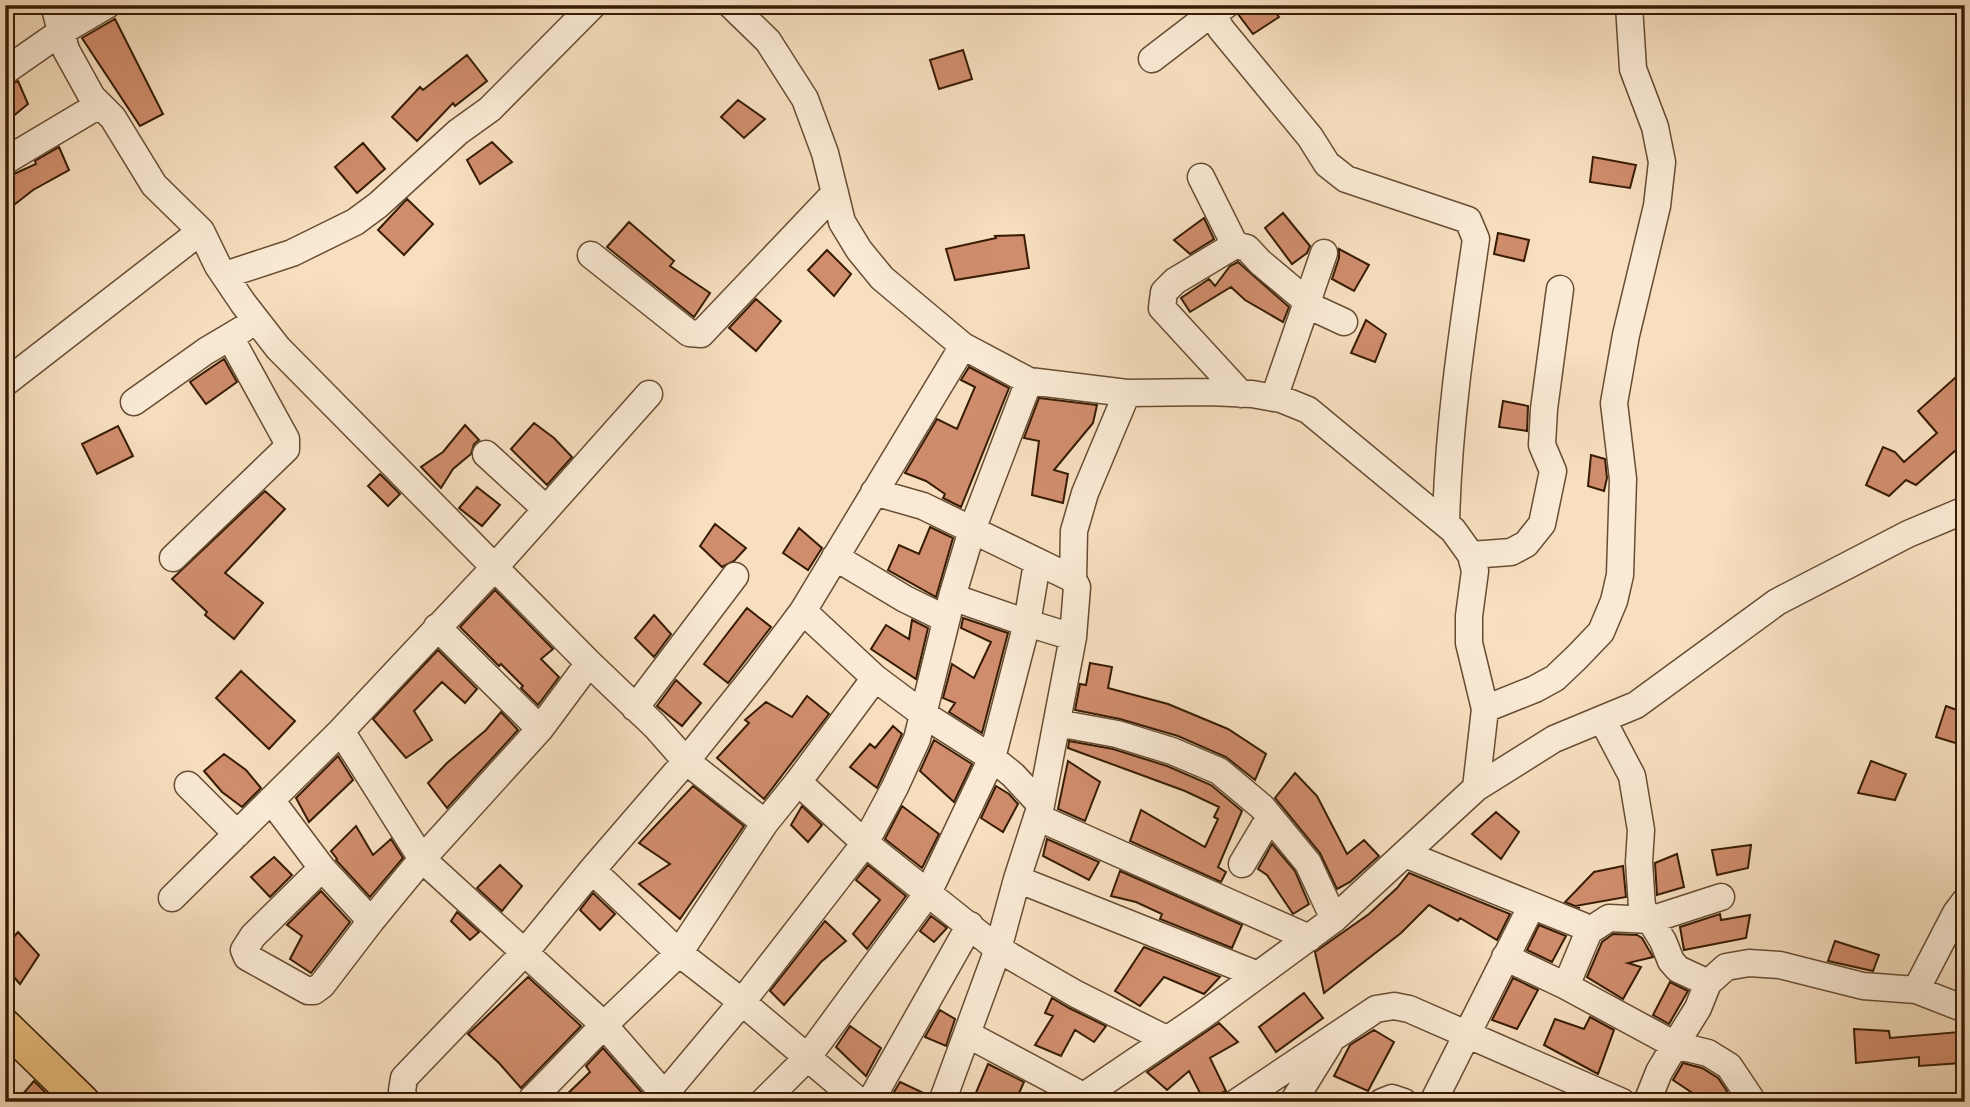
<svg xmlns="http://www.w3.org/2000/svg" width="1970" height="1107" font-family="'IM FELL English',serif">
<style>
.building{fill:#d08d6d;stroke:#371c04;stroke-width:2}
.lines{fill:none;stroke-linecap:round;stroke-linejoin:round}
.minor-casing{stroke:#674d33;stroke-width:29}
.major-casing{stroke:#371c04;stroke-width:36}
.minor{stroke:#faead5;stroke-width:26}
.major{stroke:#ecc080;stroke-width:33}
</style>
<rect width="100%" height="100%" fill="#f7dfbf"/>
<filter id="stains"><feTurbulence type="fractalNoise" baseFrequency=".00286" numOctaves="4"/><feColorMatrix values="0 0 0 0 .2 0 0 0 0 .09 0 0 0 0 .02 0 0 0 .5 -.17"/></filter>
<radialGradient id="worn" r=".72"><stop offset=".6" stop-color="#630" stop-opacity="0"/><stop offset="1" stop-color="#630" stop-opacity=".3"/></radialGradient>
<path class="building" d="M1247,5H1270L1279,17L1253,34L1238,14Z
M115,19L163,114L140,126L82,38Z
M963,50L972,79L939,89L930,60Z
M467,55L487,81L455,106L453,103L417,141L392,117L420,87L423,90Z
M18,81L28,104L5,123V87Z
M738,100L765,119L744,138L721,117Z
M492,142L512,162L480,184L467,160Z
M363,143L385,169L357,193L335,167Z
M59,147L69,170L33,190L5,212V178L36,164L35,161Z
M1593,157L1636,165L1630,188L1590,182Z
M407,199L433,224L404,255L378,230Z
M1283,213L1310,246L1307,253L1292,264L1265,228Z
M1204,218L1214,239L1190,254L1174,240Z
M629,222L674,261L670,266L710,293L694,317L607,247Z
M1498,233L1529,240L1524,261L1494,254Z
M1024,235L1029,268L955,280L946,249L996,238L995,236Z
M1339,249L1369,265L1354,291L1332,279L1339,258Z
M827,250L851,274L834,296L808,270Z
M1238,262L1289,307L1283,322L1245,300L1231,287L1190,312L1181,298L1209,279L1215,286L1230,266Z
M756,299L781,321L756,351L729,328Z
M1366,320L1386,334L1375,362L1351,353Z
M224,359L237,382L206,404L190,382Z
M969,367L1009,388L961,507L943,498L945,494L926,481L905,473L937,419L957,429L975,387L961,380Z
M1965,369V442L1916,485L1906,480L1889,496L1866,485L1883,447L1895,452L1904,462L1937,433L1918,411Z
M1039,398L1097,405L1093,423L1054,470L1068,474L1063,503L1032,495L1039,441L1024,438Z
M1503,401L1528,406L1527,431L1499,427Z
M534,423L554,438L572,457L547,485L511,449Z
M465,425L479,440L474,444L471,454L453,469L441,488L421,467L443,452Z
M118,426L133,456L97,474L82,444Z
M1591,455L1605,459L1607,478L1604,491L1588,486Z
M380,474L400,494L388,506L368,486Z
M477,487L500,505L482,526L459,508Z
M265,491L285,509L225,573L263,603L234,639L205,615L207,612L172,579Z
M715,524L746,548L734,561L722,567L700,546Z
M930,527L953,538L936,597L888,570L899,545L919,554Z
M799,528L822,548L808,570L783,553Z
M495,590L553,649L541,659L559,677L538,705L521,688L523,686L501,664L499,666L460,627Z
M747,608L771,627L728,683L704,664Z
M654,615L671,634L654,657L635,638Z
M963,618L1008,633L982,733L949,712L955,703L943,698L952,664L974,678L991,642L961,628Z
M912,620L928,628L916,679L871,649L886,625L909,639Z
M438,650L477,689L465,703L442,682L414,711L432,740L406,758L373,719Z
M1090,663L1112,667L1108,688L1168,704L1228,729L1266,754L1255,780L1226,757L1178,736L1120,719L1075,710L1080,684L1086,685Z
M241,671L295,721L269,749L216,698Z
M676,680L701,703L682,726L657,706Z
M807,696L829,714L764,799L717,758L749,723L745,720L766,702L792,717Z
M1946,706L1965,713V746L1936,737Z
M501,712L518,730L447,808L428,783L447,763L486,730Z
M893,726L902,734L877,788L850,767L870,744L875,748Z
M934,740L972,764L954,802L920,771Z
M1069,741L1113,749L1167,766L1211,785L1242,811L1218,867L1226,872L1221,882L1130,841L1141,810L1205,847L1218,819L1214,817L1219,807L1185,791L1068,748Z
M224,754L246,770L261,788L242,807L222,792L204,771Z
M338,756L353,780L309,822L296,798Z
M1068,761L1100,782L1085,821L1058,809Z
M1871,761L1906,774L1895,800L1858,793Z
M1295,773L1317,796L1347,854L1364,840L1379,856L1350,882L1337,889L1320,853L1275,798Z
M693,786L744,826L680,919L639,884L670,864L639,843Z
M996,786L1009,794L1018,804L1003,832L981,818Z
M802,806L822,825L808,842L791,825Z
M902,806L939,834L922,868L885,839Z
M1496,812L1519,832L1501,859L1472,834Z
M356,826L373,855L391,839L403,858L370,897L336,860L337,859L331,851Z
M1047,839L1099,862L1089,880L1043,856Z
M1272,844L1295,871L1309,904L1293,914L1267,875L1258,869Z
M1751,845L1748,868L1717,875L1712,850Z
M1677,854L1684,887L1657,895L1655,863Z
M274,857L292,875L270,897L251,877Z
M500,865L522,886L502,911L477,888Z
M868,865L906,896L867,949L853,934L880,900L856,880Z
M1623,866L1626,897L1575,906L1580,908L1565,902L1594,872Z
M1120,871L1242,925L1232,948L1160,919L1162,914L1136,902L1111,896Z
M1409,873L1510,914L1497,940L1460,918L1458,921L1429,905L1401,933L1324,993L1315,952L1369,914L1397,888Z
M321,891L350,922L311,973L290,959L302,936L287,925Z
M593,893L615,914L600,930L580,910Z
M457,912L479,932L470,940L451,921Z
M1720,914L1721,920L1750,915L1746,938L1684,950L1680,927Z
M931,916L947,928L934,942L920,931Z
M825,921L846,941L821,962L784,1005L770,991Z
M1539,925L1566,936L1552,962L1527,950Z
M18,932L39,955L20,984L5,967V947Z
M1613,934L1637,935L1642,938L1653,957L1628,963L1641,967L1623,999L1587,977L1602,942Z
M1835,941L1879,955L1873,971L1828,961Z
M1144,947L1220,977L1204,994L1164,977L1140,1006L1115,991Z
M528,977L581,1026L521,1088L499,1063L468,1034Z
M1513,978L1538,990L1517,1029L1492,1020Z
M1670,982L1688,991L1669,1024L1653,1015Z
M1304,993L1323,1018L1276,1052L1259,1027Z
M1052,998L1069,1008L1106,1026L1094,1042L1075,1030L1061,1056L1035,1045L1053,1016L1045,1013Z
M940,1010L955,1019L946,1046L925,1037Z
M1590,1017L1614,1030L1598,1074L1544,1045L1555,1019L1584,1029Z
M1219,1023L1238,1042L1210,1058L1226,1091L1204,1101L1189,1071L1167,1090L1147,1072Z
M850,1026L881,1048L866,1076L836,1047Z
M1854,1029L1889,1031L1890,1038L1959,1032L1961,1063L1919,1066V1057L1856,1063Z
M1374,1030L1394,1042L1368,1091L1334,1076L1350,1045Z
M603,1048L644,1095L642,1100L559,1102L590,1072L586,1066Z
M1683,1063L1702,1068L1718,1078L1727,1091L1721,1102H1706L1673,1080Z
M988,1064L1024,1082L1015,1102H990L975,1095Z
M34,1081L55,1102H16Z
M900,1082L928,1095L927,1102H888Z"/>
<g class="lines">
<g class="minor-casing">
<path id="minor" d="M54,5L66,50L92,97L113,118L154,185L201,231L218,266L243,303L278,348L589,663L655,726L686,761L765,823
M731,5L768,41L805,99L825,153L842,222L859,250L882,278L963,346L1029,381L1127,393L1210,392L1252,394L1281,399L1308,410L1453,530L1471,555L1475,571L1469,616V643L1485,709
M1208,5L1221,29L1310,137L1327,164L1346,179L1468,220L1476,239C1462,334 1448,428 1446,524
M1152,59L1212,13L1226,5
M5,71L61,32L107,5
M5,161L99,105
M1201,177L1235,245
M591,255L689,333L701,334L835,193
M225,275L292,253L355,222L378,205L458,132L490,109L593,5
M5,383L201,231
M1241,394L1162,308L1164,292L1175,281L1235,245L1247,248L1260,262L1316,309L1344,322
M1274,398L1324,253
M134,402L206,351L243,329
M486,454L546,509
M874,492L923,506L1067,576L1073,579L1077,587L1073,637L1041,805L1017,879L998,949L942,1102
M1471,555L1511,552L1526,544L1542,524L1553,471L1542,445L1544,409L1560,289
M835,557L905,599L946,619
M173,558L286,449V439L230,337
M1073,579L1074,531L1085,493L1127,393
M952,597L1027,623L1073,637
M803,611L875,678L923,714L992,758L1013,775L1041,805
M437,627L540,729
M635,708L735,576
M1602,719L1632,776L1641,830L1639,862L1642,907L1663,941L1671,961L1678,969L1708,983
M1057,723L1117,734L1172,751L1219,771L1262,807L1308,863L1334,919
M341,731L422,859L604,1025L664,1094
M798,782L865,843L998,949L1076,994L1166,1039
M188,785L237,834
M1476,788L1485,709L1535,689L1555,678L1577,657L1601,632L1614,601L1620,575L1623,479L1614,403L1626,335L1657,206L1662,162L1655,127L1633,69L1629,5
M271,800L322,868L253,936L244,950L247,957L308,991H314L322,985L371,921L422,859L540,729L589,663
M1037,817L1309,938
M1405,854L1583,926L1589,931L1566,986
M1242,864L1270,817
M322,868L371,921
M592,870L679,953L742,1002L860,1102
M1017,879L1258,975
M172,898L341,731L494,568L649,394
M1589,931L1609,918L1650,920L1721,897
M1505,957L1566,986L1675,1045L1659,1072L1647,1102
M1916,990L1956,913L1965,901
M967,1034L1083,1096
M532,1099L604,1025L679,953L765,823L798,782L875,678
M405,1102L402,1091L404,1078L525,952L592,870L686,761L758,671L803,611L963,346
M658,1102L742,1002L865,843L895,787L917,739L952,597L972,530L1029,381
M763,1102L807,1058L928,893L992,758L1027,623L1037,563
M870,1102L970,925
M1075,1102L1202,1016L1334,919L1476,788L1554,739L1636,705L1777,602L1908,534L1965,510
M1237,1102L1376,1009L1394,1006L1409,1009L1622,1102
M1293,1102L1329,1044
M1382,1102L1392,1098L1404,1102
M1433,1102L1531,907
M1753,1102L1729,1066L1708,1053L1675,1045L1698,1008L1708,983L1726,967L1749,963L1780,965L1863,986L1916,990L1965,1009"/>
</g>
<g class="major-casing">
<path id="major" d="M5,1026L83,1102"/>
</g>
<use href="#minor" class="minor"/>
<use href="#major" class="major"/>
</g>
<rect width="1970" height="1107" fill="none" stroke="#f7dfbf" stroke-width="28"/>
<rect x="7" y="7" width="1956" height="1093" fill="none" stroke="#371c04" stroke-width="3.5"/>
<rect x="14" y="14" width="1942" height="1079" fill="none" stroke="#371c04" stroke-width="2"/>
<rect width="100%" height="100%" filter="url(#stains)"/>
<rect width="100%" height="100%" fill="url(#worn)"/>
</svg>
